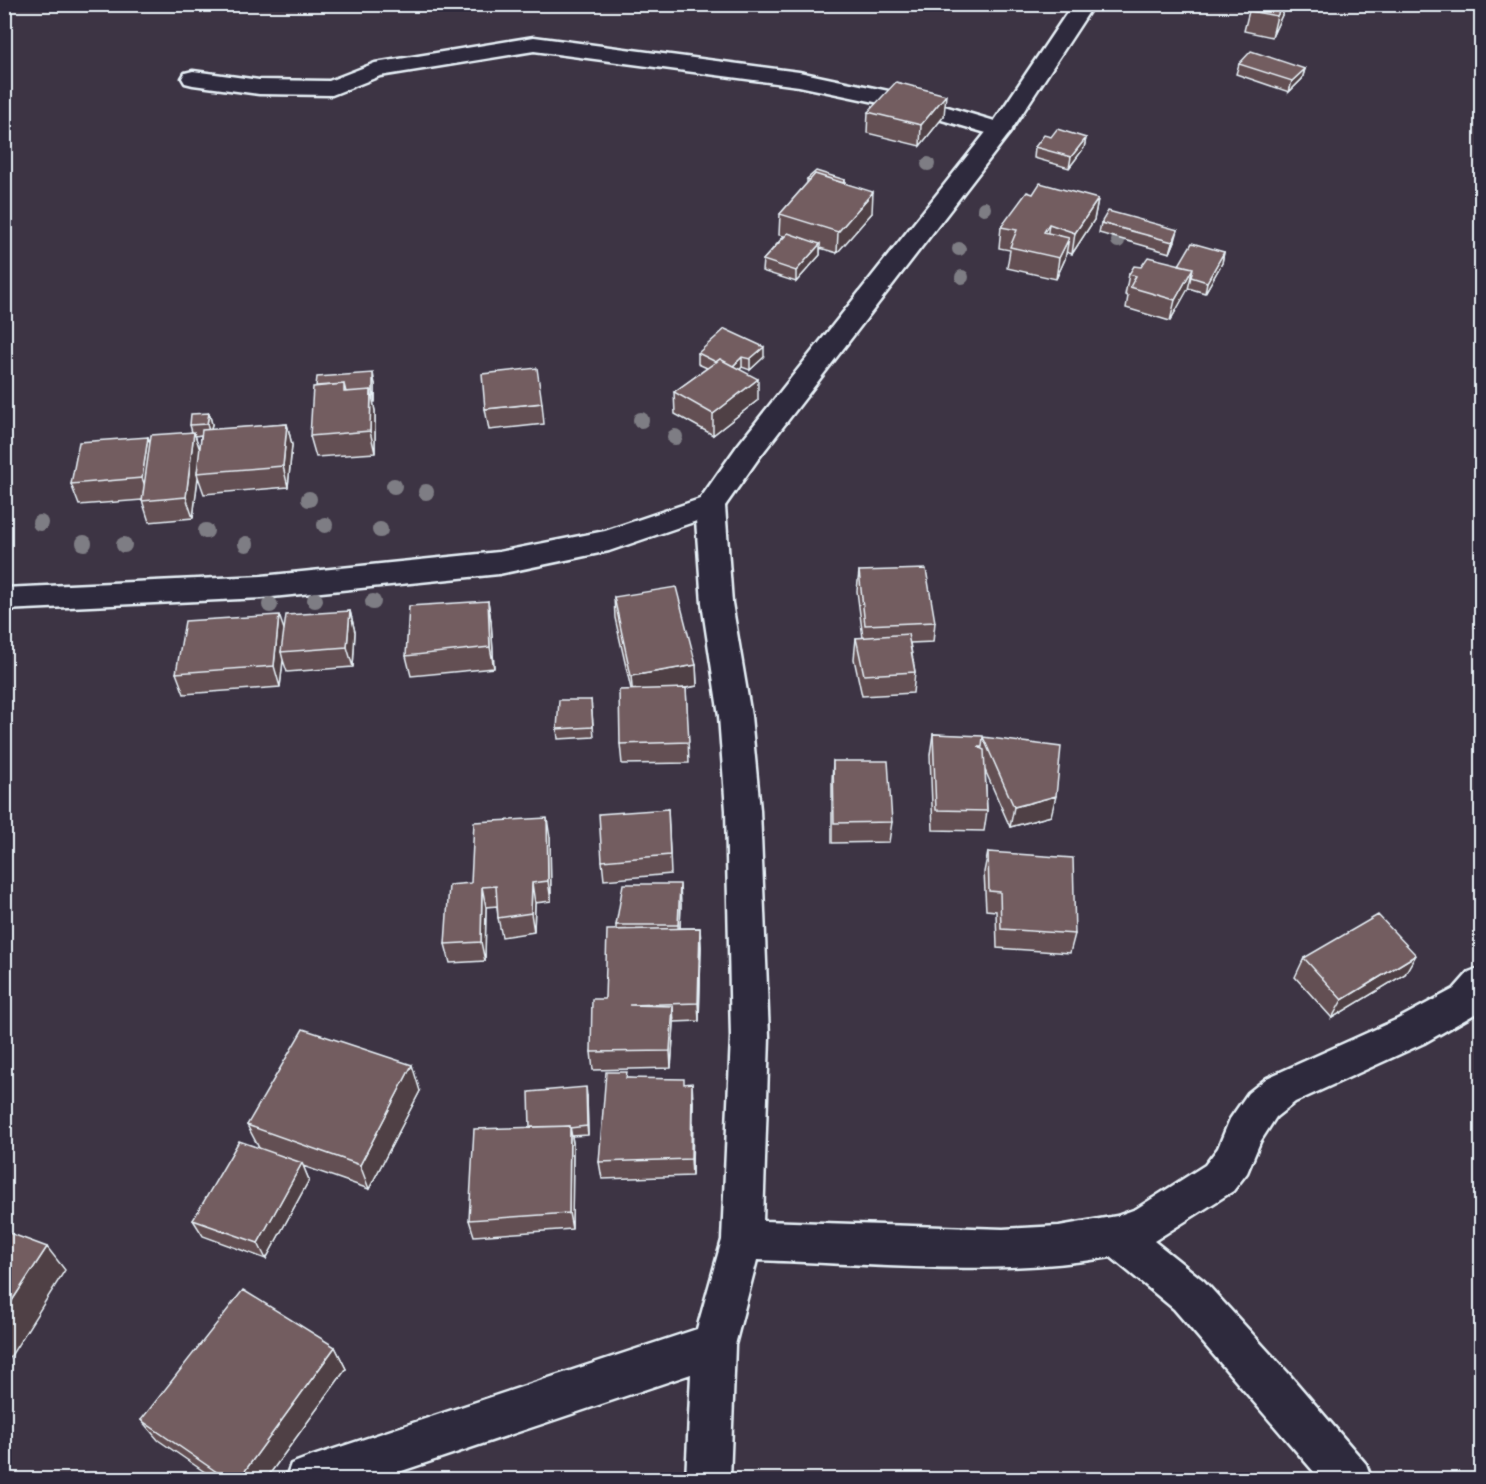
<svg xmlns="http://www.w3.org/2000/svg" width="1486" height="1484" font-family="'Patrick Hand',sans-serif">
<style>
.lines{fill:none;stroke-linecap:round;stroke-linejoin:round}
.minor-casing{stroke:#e8f1f8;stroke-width:5}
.secondary-casing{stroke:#e8f1f8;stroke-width:5}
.minor{fill:#2f2a3d;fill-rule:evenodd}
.secondary{fill:#2f2a3d;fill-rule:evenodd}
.tree{fill:#7e7d84}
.wall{fill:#635053;stroke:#e8f1f8;stroke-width:1.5;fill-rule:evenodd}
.shaded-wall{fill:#504144;stroke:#e8f1f8;stroke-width:1.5}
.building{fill:#735d61;stroke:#e8f1f8;stroke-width:1.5}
</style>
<rect width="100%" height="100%" fill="#3d3444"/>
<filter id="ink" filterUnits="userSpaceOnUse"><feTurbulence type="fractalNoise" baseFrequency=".0167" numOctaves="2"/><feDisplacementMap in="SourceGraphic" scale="12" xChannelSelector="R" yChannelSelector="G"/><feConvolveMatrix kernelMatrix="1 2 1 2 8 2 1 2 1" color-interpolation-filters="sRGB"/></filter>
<g filter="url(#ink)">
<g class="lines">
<g class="minor-casing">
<path id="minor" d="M534,37L799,72L907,95L1008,125L1012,130L1008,135L1000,137L894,106L799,86L534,51L380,76L332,95L259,94L193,85L185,83L182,78L185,73L193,71L259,80L329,81L375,63Z
M710,496L720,499L725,506L732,603L751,716L760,810L769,1037L763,1221L1003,1229L1059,1226L1117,1216L1136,1209L1205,1165L1218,1148L1230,1119L1248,1093L1267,1078L1398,1019L1454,989L1469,972L1482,967L1480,1011L1424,1043L1295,1102L1276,1117L1260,1142L1247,1173L1233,1191L1154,1241L1204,1281L1288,1373L1366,1464L1372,1480H1321L1174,1309L1111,1257C994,1277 875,1264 757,1260L735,1345L730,1480H686L691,1374L375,1480H285L291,1464L307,1458L697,1329L722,1240L731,1037L726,810L719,716L702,603L695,506L700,499Z"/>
</g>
<g class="secondary-casing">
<path id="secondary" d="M1073,4H1094L1008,135L758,459L720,513L609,551L499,574L262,598L4,610V588L262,576L499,552L605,531L700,499L738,445L991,126Z"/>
</g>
<use href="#minor" class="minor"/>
<use href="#secondary" class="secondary"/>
</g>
<g class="tree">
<circle cx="928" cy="164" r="7"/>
<circle cx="984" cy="208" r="7"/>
<circle cx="1118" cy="241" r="7"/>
<circle cx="959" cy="249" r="7"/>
<circle cx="962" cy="277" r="7"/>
<circle cx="641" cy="420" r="8"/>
<circle cx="675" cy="437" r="8"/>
<circle cx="394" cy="486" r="8"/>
<circle cx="426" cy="492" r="8"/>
<circle cx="309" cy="499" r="8"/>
<circle cx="40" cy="523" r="8"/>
<circle cx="325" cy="525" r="8"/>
<circle cx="380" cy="530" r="8"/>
<circle cx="206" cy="531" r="8"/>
<circle cx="84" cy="543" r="8"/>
<circle cx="246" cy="544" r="8"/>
<circle cx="124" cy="545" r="8"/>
<circle cx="315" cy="600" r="8"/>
<circle cx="373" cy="602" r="8"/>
<circle cx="270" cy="605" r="8"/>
</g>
<path class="wall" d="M1252,4H1287L1272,37L1244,31L1249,11Z
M1239,64L1305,69L1302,79L1289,92L1236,74Z
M868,112L944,116L920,146L867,133Z
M1051,137L1086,138L1084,148L1069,168L1034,158L1035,147Z
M807,179L845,180V183L872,213L837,253L820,248V255L796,282L762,271L763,260L784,236L779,235L780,214L807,183Z
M1033,194L1098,199L1094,220L1072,254L1066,252L1065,259L1056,279L1007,268L1010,250L999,248L1001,227Z
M1101,223L1175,241L1170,253L1099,233Z
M1224,252L1222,263L1205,293L1188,288L1170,321L1126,308L1128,296L1125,295L1129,274L1141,267L1179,265Z
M698,353L764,357L750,370L742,367L740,369L758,400L713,435L675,414L674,392L707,368L698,364Z
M375,384V402H373L375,411V453L316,457L310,436Z
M542,403L544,424L489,430L485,409Z
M209,413L212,424L211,430L287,424L292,445L288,487L204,494L198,477L193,518L149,522L142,500L79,505L71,484L148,437L150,443L192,432L190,425ZM201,435L200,450L195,436Z
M859,571L935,622L933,642L910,643L915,672L913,693L862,696L854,659L856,638H863L857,591Z
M614,597L696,665L697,686L686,688L689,763L622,764L620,744L631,689L615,618Z
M488,601L491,621L494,668L411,676L406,656Z
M350,611L355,632L353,667L287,672L283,660L280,687L184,694L176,673L284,630Z
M591,700L594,737L558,739L557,729Z
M933,734L983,737L1051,816L1010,827L985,770L987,811L984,831L933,830L930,755Z
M833,761L892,822L889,842L832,843V781Z
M668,809L671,874L604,880L602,861Z
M550,838L551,901L535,903L534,932L502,937L498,918L497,906L486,907L485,961L450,963L445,944L471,883Z
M988,852L1075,934L1070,953L997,948L996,911L986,910L984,872Z
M681,904L680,928H700L701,947L699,1021L674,1022L671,1068L593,1070L591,1052L605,999L616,930V925Z
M1304,958L1405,974L1332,1018L1295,977Z
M628,1078L685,1084L693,1101L692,1176L602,1179L599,1162Z
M420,1091L369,1189L303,1166L309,1180L266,1259L203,1236L193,1220L259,1148L247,1125Z
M587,1096L588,1135L572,1136L573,1143L572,1229L474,1236L469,1220L530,1127Z
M335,1347L346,1369L266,1479H215L158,1440L141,1420Z"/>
<path class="shaded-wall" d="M1283,4H1287L1272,37L1277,16Z
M1305,69L1302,79L1289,92L1292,81Z
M946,95L944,116L920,146L921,125Z
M1086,138L1084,148L1069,168L1071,157Z
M873,192L872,213L837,253L838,232Z
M1098,199L1094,220L1072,254L1075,233Z
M1049,224L1046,245L1044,232Z
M1178,230L1175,241L1170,253L1173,242Z
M1069,238L1065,259L1056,279L1059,258Z
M820,244V255L796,282V271Z
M1224,252L1222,263L1205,293L1207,282Z
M1193,268L1188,289L1170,321L1175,300Z
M764,347V357L750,370V359Z
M742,357V367L731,379V368Z
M373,373L375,384V402L373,391Z
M758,379V400L713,435V414Z
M371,390L375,411V453L370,431Z
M209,413L212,424L210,435L207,424Z
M287,424L292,445L288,487L283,466Z
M194,432L201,453L197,473L198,477L193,518L186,497Z
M148,437L155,458L150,499L142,478Z
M488,601L491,621L494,668L490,647Z
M350,611L355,632L353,667L347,647Z
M279,615L286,635L281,652L283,660L280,687L274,666Z
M696,665L697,686L633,697L631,676Z
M1056,796L1051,816L1010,827L1014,807Z
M547,818L550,838L551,901L548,881Z
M532,883L535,903L534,932L531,913Z
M680,884L681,904L679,944L678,925Z
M482,887L486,907L485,961L481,942Z
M700,928L701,947L699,1021L698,1003Z
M1416,955L1405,974L1332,1018L1342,1000Z
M673,1006L674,1024L671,1068L670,1051Z
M412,1065L420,1091L369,1189L360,1165Z
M692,1083L693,1101L692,1176L691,1159Z
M586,1087L587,1096L588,1135L587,1126Z
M570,1126L573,1143L572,1229L569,1213Z
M302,1163L309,1180L266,1259L258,1243Z
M47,1247L65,1270L4,1367V1313Z
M335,1347L346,1369L266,1479H239Z"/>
<path class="building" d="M1252,4H1283L1277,16L1249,11Z
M1251,51L1305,69L1292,81L1239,64Z
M896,82L946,95L921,125L868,112Z
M1057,129L1086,138L1071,157L1035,147L1044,135L1051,137Z
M816,171L845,180L843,183L815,174L810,180L807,179Z
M815,174L873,192L838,232L780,214Z
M1040,183L1098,199L1075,233L1049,224L1044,232L1069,238L1059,258L1010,247L1017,230L1001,227L1027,192L1033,194Z
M1108,211L1178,230L1173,242L1101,223Z
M788,233L820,244L796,271L763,260Z
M1192,243L1224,252L1207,282L1191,277L1193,268L1179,265Z
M1148,257L1193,268L1175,300L1130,287L1136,276L1129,274L1134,266L1141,267Z
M725,329L764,347L750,359L742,357L733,366L720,359L716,362L698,353Z
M720,359L758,379L713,414L674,392Z
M537,368L542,403L485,409L482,374Z
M373,373V391H371V390L346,392L344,384L316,386L317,377Z
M344,384V392L371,390L370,431L310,436L313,387Z
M209,413L207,424L190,425L191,414Z
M287,424L283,466L197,473L202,430Z
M194,432L186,497L142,501L151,435Z
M148,437L142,478L71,484L79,442Z
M926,569L935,622L865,625L859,571Z
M676,587L696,665L631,676L614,597Z
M488,601L490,647L406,656L409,606Z
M350,611L347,647L281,652L286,615Z
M279,615L274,666L176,673L185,621Z
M908,634L915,672L864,675L856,638Z
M686,688L689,742L620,744L619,690Z
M559,700H591L593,727L557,729Z
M933,734L983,736L982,747H978L984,750L987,811L936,810Z
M983,737L1061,747L1056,796L1014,807Z
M833,761H888L892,822L834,823Z
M668,809L670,855L602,861L599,814Z
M547,818L548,881L532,883L531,913L498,918L496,886L482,887L481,942L445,944L449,885L471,883L474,822Z
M988,852L1073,858L1075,934L1001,929L1000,892L989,891Z
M623,884H680L678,925H616Z
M1378,915L1416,955L1342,1000L1304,958Z
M700,928L698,1003L629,1005L673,1006L670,1051L591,1052L592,999H605L607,930Z
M303,1029L412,1065L360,1165L247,1125Z
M606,1072H627L626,1078L684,1079V1084L692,1083L691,1159L599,1162Z
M586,1087L587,1126L570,1128V1126L530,1127L529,1092Z
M570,1126L569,1213L469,1220L474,1129Z
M239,1141L302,1163L258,1243L193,1220Z
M4,1231L47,1247L4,1313Z
M243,1290L335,1347L239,1479H227L141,1420Z"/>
</g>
<rect width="1486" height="1484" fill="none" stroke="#2f2a3d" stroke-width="24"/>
<rect x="12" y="12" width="1462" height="1460" fill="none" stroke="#e8f1f8" stroke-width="2" filter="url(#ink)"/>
</svg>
